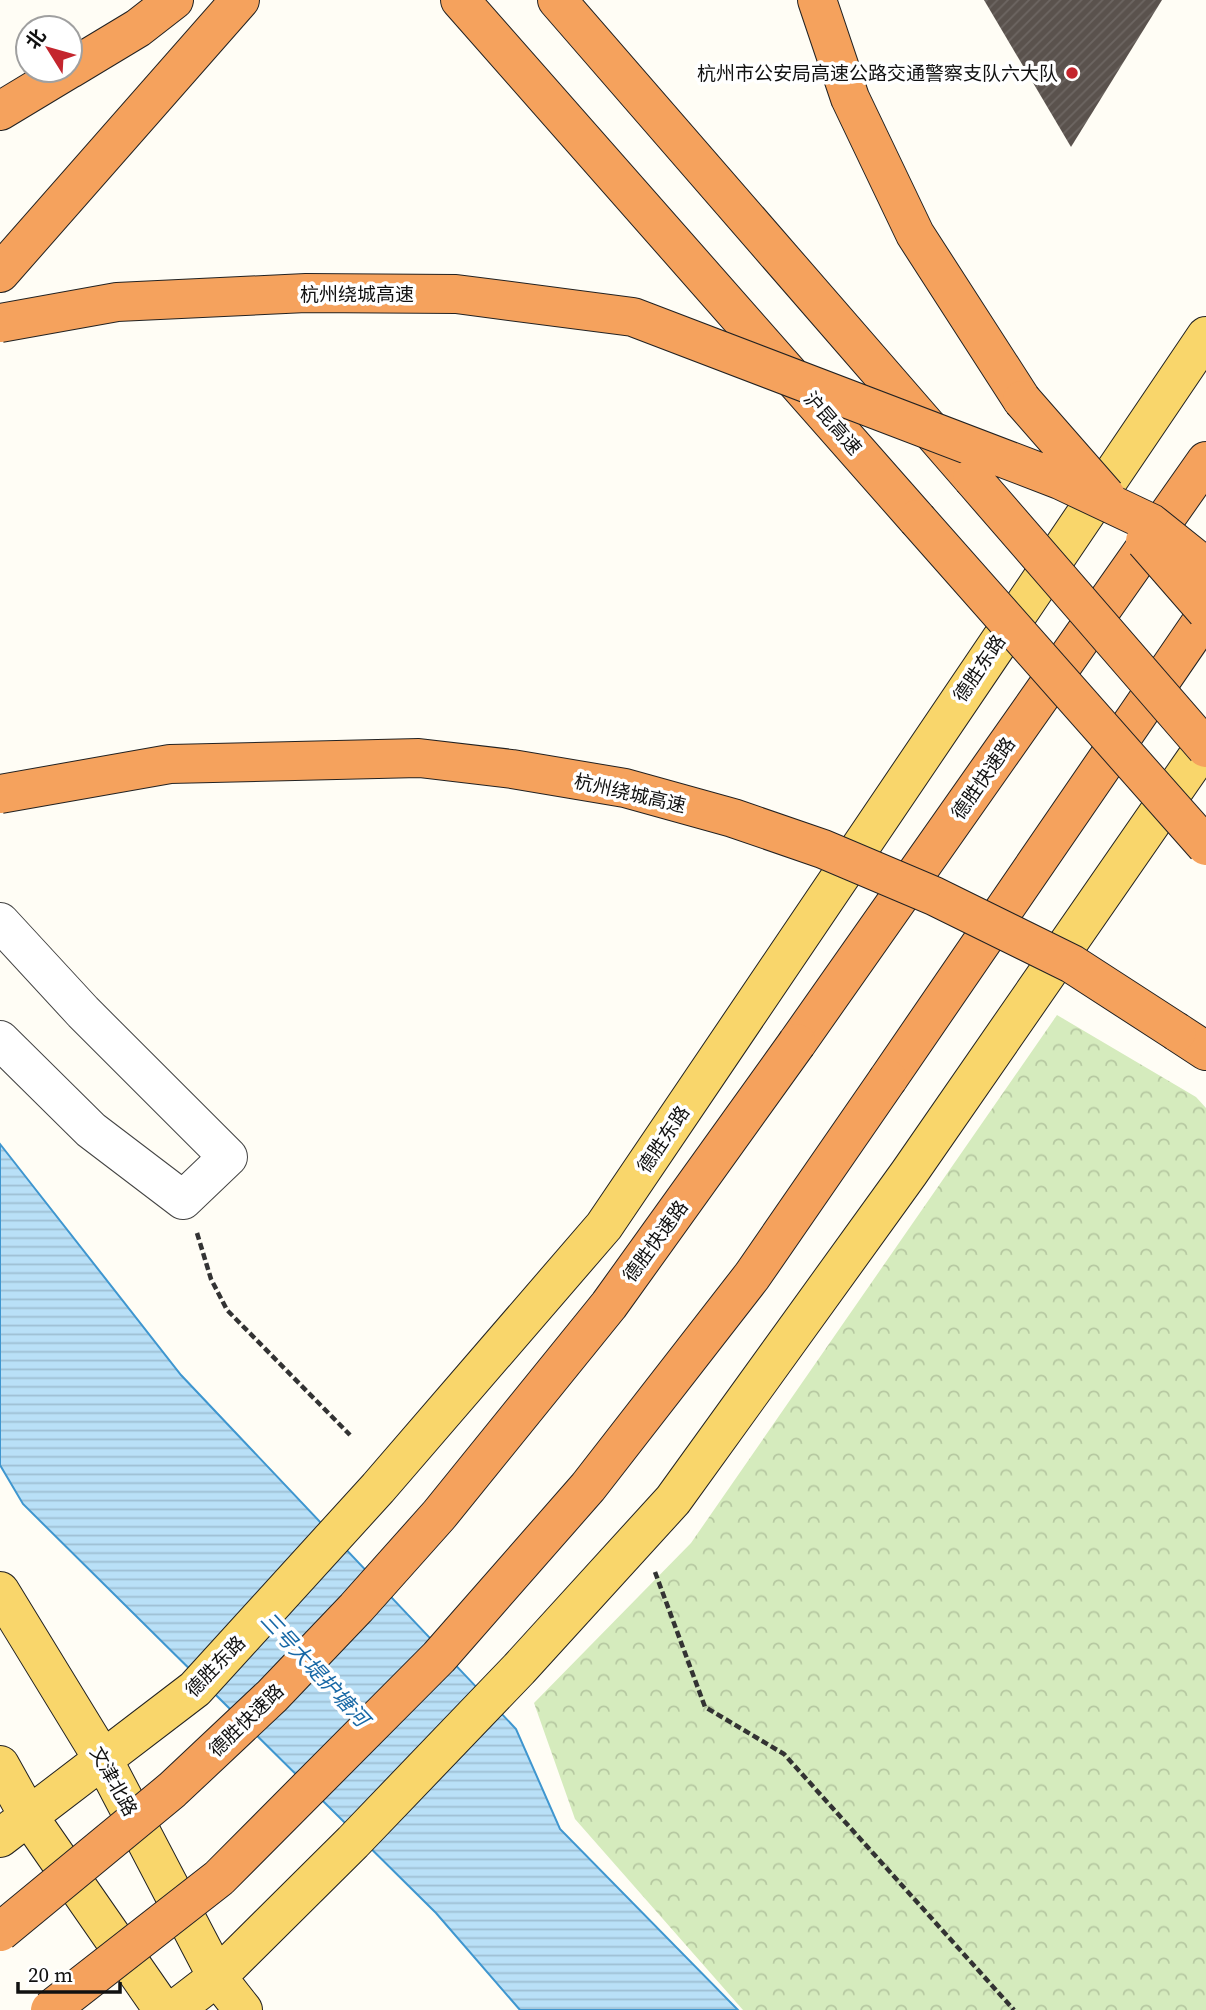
<svg xmlns="http://www.w3.org/2000/svg" width="1206" height="2010" font-family="'Source Serif 4','Noto Sans SC',serif">
<style>
.park{fill:url(#park-crowns)}
.water{fill:url(#water-rules);stroke:#3f96cf;stroke-width:2}
.building{fill:url(#building-hatch)}
.lines{fill:none;stroke-linecap:round;stroke-linejoin:round}
.minor-casing{stroke:#444;stroke-width:40}
.major-casing{stroke:#222;stroke-width:40}
.highway-casing{stroke:#222;stroke-width:40}
.path{stroke:#333;stroke-width:4.5;stroke-dasharray:7 3.5;stroke-linecap:butt}
.minor{stroke:#fff;stroke-width:38}
.major{stroke:#f9d66b;stroke-width:38}
.highway{stroke:#f5a25d;stroke-width:38}
.highway-bridge-casing{stroke:#222;stroke-width:40;stroke-linecap:butt}
.highway-bridge{stroke:#f5a25d;stroke-width:38}
.poi-dot{fill:#c4262e;stroke:#fff;stroke-width:2.5}
.labels{text-anchor:middle;dominant-baseline:central;stroke-width:7;stroke-linejoin:round;paint-order:stroke}
.poi-label{font-size:19px;fill:#111;stroke:#fff;text-anchor:end}
.street-label{font-size:19px;fill:#111;stroke:#fff}
.water-label{font-size:21px;font-style:italic;fill:#1768a6;stroke:#fff}
</style>
<defs>
<pattern id="park-crowns" width="20" height="18" patternUnits="userSpaceOnUse" patternTransform="scale(1.75)"><rect width="20" height="18" fill="#d5ebbd"/><path d="M2 6a3 3 0 1 1 6 0M12 15a3 3 0 1 1 6 0" fill="none" stroke="#b6c8a1"/></pattern>
<pattern id="water-rules" width="6" height="5" patternUnits="userSpaceOnUse" patternTransform="scale(1.75)"><rect width="6" height="5" fill="#b9e0f7"/><path d="M0 2.5h6" fill="none" stroke="#9ebfd3"/></pattern>
<pattern id="building-hatch" width="6" height="6" patternUnits="userSpaceOnUse" patternTransform="scale(1.75)"><rect width="6" height="6" fill="#5a524d"/><path d="M-1 1l2-2M0 6l6-6M5 7l2-2" fill="none" stroke="#6d6662"/></pattern>
</defs>
<rect width="100%" height="100%" fill="#fffdf5"/>
<path class="park" d="M1057,1015L1196,1097L1206,1108V2010H743L575,1819L534,1703L691,1543Z"/>
<path class="water" d="M0,1144L181,1375L516,1729L560,1829L738,2010H520L436,1913L23,1504L0,1465Z"/>
<path class="building" d="M984,0H1162L1071,147Z"/>
<g class="lines">
<g class="minor-casing">
<path id="minor" d="M0,922L83,1012L228,1157L183,1200L91,1130L0,1040"/>
</g>
<g class="major-casing">
<path id="major" d="M0,1591L104,1761L217,1977L243,2010
M0,1765L29,1817L163,2010
M0,1838L195,1689L378,1488L604,1226L1206,336
M174,2010L217,1977L353,1842L519,1669L673,1500L909,1173L1206,744"/>
</g>
<g class="highway-casing">
<path id="highway" d="M460,0L917,519
M557,0L972,478
M817,0L850,98L915,234L1022,400
M70,69L138,28L174,0
M0,111L68,70
M0,273L240,0
M1177,1032L1206,1051
M797,1043L1206,461
M888,1079L1206,615"/>
</g>
<path class="path" d="M197,1233L211,1279L227,1310L350,1435
M655,1572L705,1707L784,1754L1014,2010"/>
<use href="#minor" class="minor"/>
<use href="#major" class="major"/>
<use href="#highway" class="highway"/>
<g class="highway-bridge-casing">
<path id="highway-bridge" d="M0,323L117,302L306,293L456,294L633,317L1060,480L1151,523L1206,567
M1022,400L1106,496
M972,478L1206,748
M917,519L1206,846
M1145,541L1206,611
M0,794L170,764L419,758L512,769L625,788L733,818L823,849L934,896L1072,964L1177,1032
M0,1932L172,1790L272,1696L356,1608L439,1515L609,1305L797,1043
M50,2010L219,1878L439,1657L588,1487L752,1276L888,1079"/>
</g>
<use href="#highway-bridge" class="highway-bridge"/>
</g>
<circle class="poi-dot" cx="1072" cy="73" r="7"/>
<g class="labels">
<g class="poi-label">
<text x="1058" y="73">杭州市公安局高速公路交通警察支队六大队</text>
</g>
<g class="street-label">
<text x="357" y="294">杭州绕城高速</text>
<text transform="translate(833 423) rotate(49)">沪昆高速</text>
<text transform="translate(979 668) rotate(-56)">德胜东路</text>
<text transform="translate(983 778) rotate(-55)">德胜快速路</text>
<text transform="translate(630 793) rotate(13)">杭州绕城高速</text>
<text transform="translate(663 1139) rotate(-56)">德胜东路</text>
<text transform="translate(655 1241) rotate(-54)">德胜快速路</text>
<text transform="translate(215 1666) rotate(-46)">德胜东路</text>
<text transform="translate(246 1720) rotate(-44)">德胜快速路</text>
<text transform="translate(114 1781) rotate(61)">文津北路</text>
</g>
<g class="water-label">
<text transform="translate(315 1669) rotate(47)">三号大堤护塘河</text>
</g>
</g>
<g transform="translate(49 49) rotate(307)"><circle r="33" fill="#ffffff" stroke="#a0a0a0" stroke-width="2"/>
<path d="M0-5L12 26L0 18L-12 26Z" fill="#c4262e"/>
<text y="-10" font-size="19" font-weight="bold" text-anchor="middle" fill="#111111">北</text>
</g>
<path d="M18 1982v10h102v-10" fill="none" stroke="#111111" stroke-width="3.5"/>
<text x="28" y="1982" font-size="21" fill="#111111" stroke="#ffffff" stroke-width="5" paint-order="stroke">20 m</text>
</svg>
